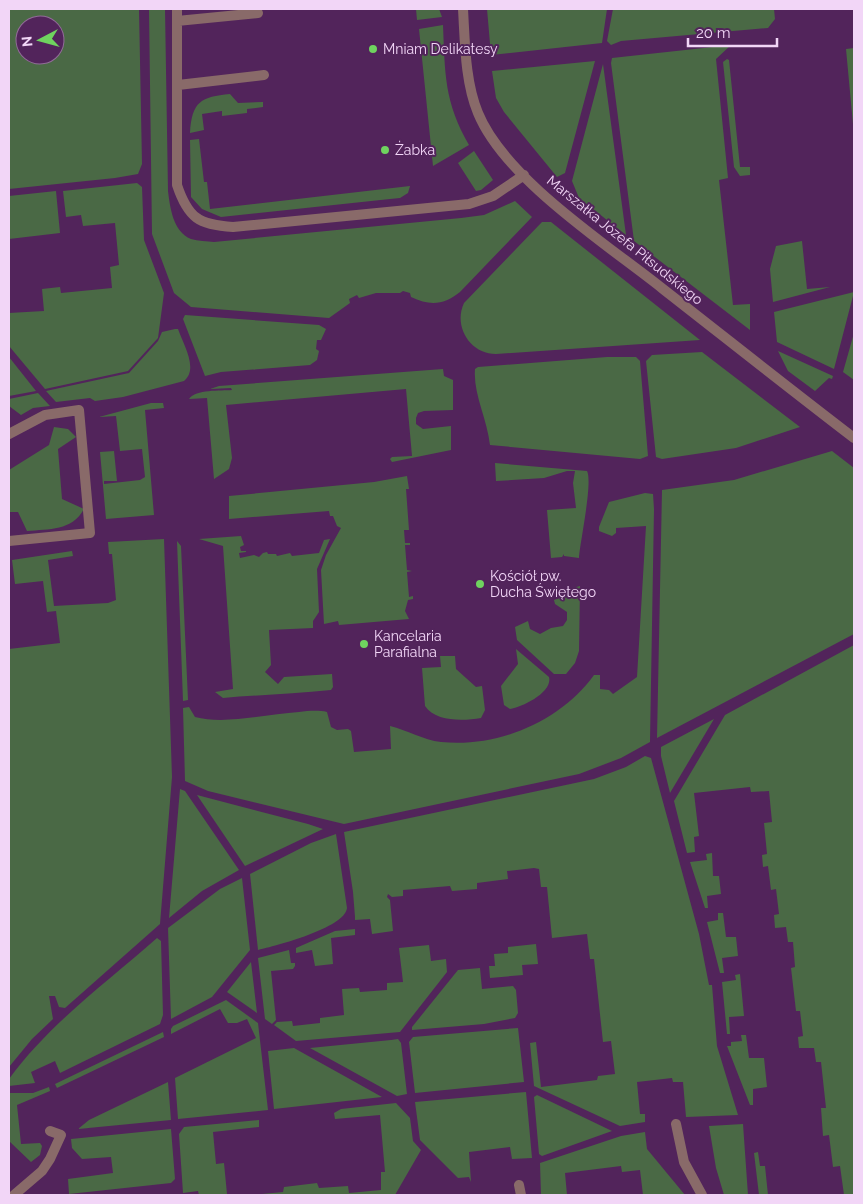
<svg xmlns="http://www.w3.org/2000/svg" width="863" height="1204" font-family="Raleway,sans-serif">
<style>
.green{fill:#4a6945;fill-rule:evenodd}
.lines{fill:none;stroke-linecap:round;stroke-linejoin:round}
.street{stroke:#896a69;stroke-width:10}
.poi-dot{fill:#6fd35f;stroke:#52245b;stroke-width:2}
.labels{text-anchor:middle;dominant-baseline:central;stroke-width:4;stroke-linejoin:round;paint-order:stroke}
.poi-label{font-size:14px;fill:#f2d6f7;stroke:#52245b;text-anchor:start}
.street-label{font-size:14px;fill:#f2d6f7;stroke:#52245b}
</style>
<rect width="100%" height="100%" fill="#52245b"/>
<path class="green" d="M9,9H139L142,164L138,174L115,178L9,189ZM25,25H55V55H25Z
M149,9H165L168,191C170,207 173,232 191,239C198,241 207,241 214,242L461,218L484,215L515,201L532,217L460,292C444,305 430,306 411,297L410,293L403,291L400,293H376L359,298L357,295L349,299L350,303L329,318L191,307L174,293L152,234Z
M416,9H439L442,17L417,20Z
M487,9H607L602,43L491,55Z
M613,9H774L775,19L768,28L621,41L611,45L607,41Z
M443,25C445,73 444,102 469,145L433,166L419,29Z
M731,45L716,59L728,178L719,180L733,305L750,304V330L634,241L611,63L612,58Z
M854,48V135L846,49Z
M727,59L729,60L740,167H750V175L740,176L734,167L723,62Z
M595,61L565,173L557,177L504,112L496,98L492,71Z
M603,64L626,235L579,198L572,181Z
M230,94L238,103L263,102V107L247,109V113L222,116V111L202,114L204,130L190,133C192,101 201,97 230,94Z
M199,139L204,182H207L210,209L410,186L408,193L400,198L390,199L221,217L202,209L191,197L190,140Z
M474,151L493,180L481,190L476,191L458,163Z
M137,183L142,187L144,240L164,293L158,338L128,371L45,389L9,346V313L44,311L42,289L60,287L61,293L112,288L110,267L119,265L115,223L83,226L81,215L66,217L63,191Z
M56,191L60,233L9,239V196Z
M542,222H551L700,340L496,354C470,354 453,326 464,303Z
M802,241L807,289L830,287L773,302L770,269L776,246Z
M854,292L834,369L777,342L774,312Z
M185,315L319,325L326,329L321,340H317L316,349L319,351L317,360L310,365L221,372L205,376L183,319Z
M175,329H178C183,344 199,369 184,381L123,397L95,401L90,398L56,402L46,391L129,373L158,341L162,332Z
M854,333V380L843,372Z
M778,351L833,376L832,379L829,378L815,391L788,371Z
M702,352L800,427L736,448L662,459L656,457L646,361L652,355Z
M9,357L36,391L9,396Z
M607,357H636L640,361L648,456L640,459L490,445C487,418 473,394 475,369L478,367Z
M443,369L444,376L453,380V410L424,411L418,413L416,418V424L423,429L451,426V450L392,462L390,459L392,457L412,456L406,389L226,405L232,458L229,469L214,479L207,398L189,399C196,389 220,391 232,390L231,388L210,389L219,386Z
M38,393L50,406L33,408L21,415L9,406V399Z
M151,403H163L164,408L145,410L154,515L106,519L100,452L114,451L117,481H104V484L140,480L145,477L142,449L120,451L116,416L99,417Z
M54,427L68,429L76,437L58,449L62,499L84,509C72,531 49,529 27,531L18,512H9V470L49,445Z
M832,451L854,468V634L657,738L662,490L734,480Z
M495,463L587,471C593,482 580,542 579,558L564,556V554L562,557L551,558L547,510L576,508L573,483L575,471H567L544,478L496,481Z
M407,476L409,489H406L409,530H404L405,543H410V545H405L407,570L412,571L407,572L409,597L413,596V599L408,600L405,611L409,619L339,625L338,621L324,624L321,570L326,555L341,528L337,526L333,516H330L329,511L229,519V496L374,482Z
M645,493L653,494L654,509L650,742L621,758L579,774L344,824L208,791L185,781L183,708L189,707L195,717C225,725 267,714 299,712C308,711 318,710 327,712L331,727L337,730L348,729L351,731L354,752L391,749L390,726C407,730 423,740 441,742C498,748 561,721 594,675H600V689L609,690L613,694L637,677L646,526L616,528V533L612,536L599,531V527L609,502Z
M241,536L244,545L240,547L241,551H246V552L239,553L240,558L254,555L259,557L263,553L267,552L268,554H276L277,556L290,553L292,556L319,553L324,540L330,539L317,569L319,612L313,621V628L269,630L271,665L265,672L278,684L284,677L332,674L333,687L331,690C294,694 257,695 223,698L215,692L233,689L223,546L199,539Z
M164,539L172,777L160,924L65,1008L59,1007L55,996H49L53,1019L32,1039L9,1067V649L60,643L56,611L47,612L43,581L15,584L12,560L72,551L73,556L48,560L54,606L108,603L116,600L112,554H109L108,542Z
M177,541L181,546L188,700L183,701Z
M580,586L579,651L575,663L566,674H554L517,640L515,627L528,621L530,629L540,634L551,628L563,626L567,620V612L555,604L554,600L565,596L569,589Z
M854,645V1195H844L840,1166L833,1167L829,1135L823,1136L821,1108H826L821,1062H816L814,1048H799L798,1037L803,1036L800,1011H796L791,968L795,967L793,942H788L786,927L775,928L774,915L779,914L776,889L771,890L768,866L763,867L762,855L767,854L764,823L772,822L769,791L751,792L750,787L694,793L699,836L694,837L695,852L687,853L674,801L725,715Z
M516,649L549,677C553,692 523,707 510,709L504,705L501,686L518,664Z
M440,656H455L456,669L476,687L482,686L485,710L481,718C463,721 436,722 425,706L422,668L441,667Z
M714,719L670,793L661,756V747Z
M645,756L651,758L699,934L709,985H712L717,1046L738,1115L686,1117L683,1082H673L672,1078L637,1082L640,1114H645V1122L620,1126L534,1086L530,1043L536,1042L541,1087L597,1080L598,1076L615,1074L611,1041L603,1042L594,959H590L587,934L552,938L547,887H541L539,869L534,868L507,871L508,879L477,883V889L452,891L450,886L403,890V896L392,897L388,894L387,897L390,900L393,931L372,934L370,919L355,920V917L353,892L344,832L594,779L626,767Z
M180,789L185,791L239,870L202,891L169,918Z
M197,795L308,824L323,829L245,866Z
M336,834L347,908C345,928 275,946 258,950L250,874L311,843Z
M712,853L713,876H719L721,894L707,896L708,908H705L690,862L707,860L706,854Z
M242,878L250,950L212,997L171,1019L168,928L220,889Z
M718,913H723L726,937H736L738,956L722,958L724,973H720L707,922L718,920Z
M355,929V935L331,938L333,964L315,966L312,950L296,953V948L335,931Z
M157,938L161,941L163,1015L160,1024L60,1073L55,1061L31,1072L35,1083L9,1086V1079C49,1024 106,983 157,938Z
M536,944L538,964L522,965L523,975L490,978L489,966H495L494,954L508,953V947Z
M429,945L431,961L446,959L447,972L400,1032L296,1041L274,1025L277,1022L292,1021L293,1026L320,1023V1018L344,1015L342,989L359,988L360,992L387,990V983L403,982L399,948Z
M289,950L291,963H295V966L293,969L271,971L276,1020L272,1024L265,1019L258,958Z
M251,962L257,1013L227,992Z
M480,968L482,989L513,986L516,990L518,1013L515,1018L484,1024L412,1030V1027L458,970Z
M740,974L744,1016L729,1017L730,1034H727L722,982L736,980L735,975Z
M226,1000L258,1023L268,1110L178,1119L175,1078L256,1038L247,1019L237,1023H228L220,1009L171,1034V1029L173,1026Z
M518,1028L524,1082L415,1093L409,1042L413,1037Z
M163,1032L164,1037L57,1088L55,1084Z
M741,1035H746L749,1058H764L767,1087L753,1089V1105H750L727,1046H731V1042L742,1041Z
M391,1040L398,1039L401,1043L407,1094L397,1096L310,1048Z
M294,1048L382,1097L274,1109L268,1051Z
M168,1082L171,1120L78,1129L89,1120Z
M49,1087L50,1091L17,1105L21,1144L40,1143L42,1146L40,1155L31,1162L9,1141V1093H33Z
M526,1092L532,1158L512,1159L510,1147L469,1152L471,1182L469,1177L458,1178L420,1140L415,1102Z
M537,1095L612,1131L542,1156L539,1154L534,1097Z
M396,1103L410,1118L413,1141L421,1150L395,1195H252L283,1192L284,1187L317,1183L319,1188L348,1186L349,1193L381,1190V1172H385L380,1115L335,1119L334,1113L341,1109Z
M259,1120V1127L213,1132L216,1164L224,1163L227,1194L199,1195L198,1191L183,1193L179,1134L184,1127Z
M743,1124L748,1195H724L716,1168L709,1126Z
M171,1129L175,1179L171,1183L69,1194L68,1179L113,1173L111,1157L82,1159L72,1148L71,1139Z
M645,1132L647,1149L685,1195H643L640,1170L622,1172L621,1166L565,1173L567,1195H541L540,1163L621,1136Z
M758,1152L760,1166H765L768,1195H759L754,1153Z"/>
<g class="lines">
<path class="street" d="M177,9V185C188,218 199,225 233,227L469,204L493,196L524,175
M463,9C465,42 465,82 478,113C505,179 608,245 663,289C727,339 790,389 854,438
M177,21L258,13
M178,85L264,75
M9,434L45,415L79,410L90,533L9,541
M676,1124L684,1162L702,1195
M519,1185L521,1195
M14,1195L42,1171L50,1159L61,1135L50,1131"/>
</g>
<g class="poi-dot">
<circle cx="373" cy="49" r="5"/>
<circle cx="385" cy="150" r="5"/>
<circle cx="480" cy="584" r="5"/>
<circle cx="364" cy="644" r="5"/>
</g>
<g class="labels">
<g class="poi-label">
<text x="383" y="49">Mniam Delikatesy</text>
<text x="395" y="150">Żabka</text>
<text x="490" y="576">Kościół pw.<tspan x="490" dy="16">Ducha Świętego</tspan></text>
<text x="374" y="636">Kancelaria<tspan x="374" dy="16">Parafialna</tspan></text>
</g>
<g class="street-label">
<text transform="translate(625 240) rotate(39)">Marszałka Józefa Piłsudskiego</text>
</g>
</g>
<rect width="863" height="1204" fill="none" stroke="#f2d6f7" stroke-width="20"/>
<g transform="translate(40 40) rotate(264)"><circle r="24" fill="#52245b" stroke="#926b99"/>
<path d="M0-4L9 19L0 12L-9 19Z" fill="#6fd35f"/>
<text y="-8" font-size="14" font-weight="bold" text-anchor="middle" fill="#f2d6f7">N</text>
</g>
<path d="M688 38v8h89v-8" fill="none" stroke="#f2d6f7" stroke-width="2.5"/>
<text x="696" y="38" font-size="15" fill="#f2d6f7" stroke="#52245b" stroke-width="4" paint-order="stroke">20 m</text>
</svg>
